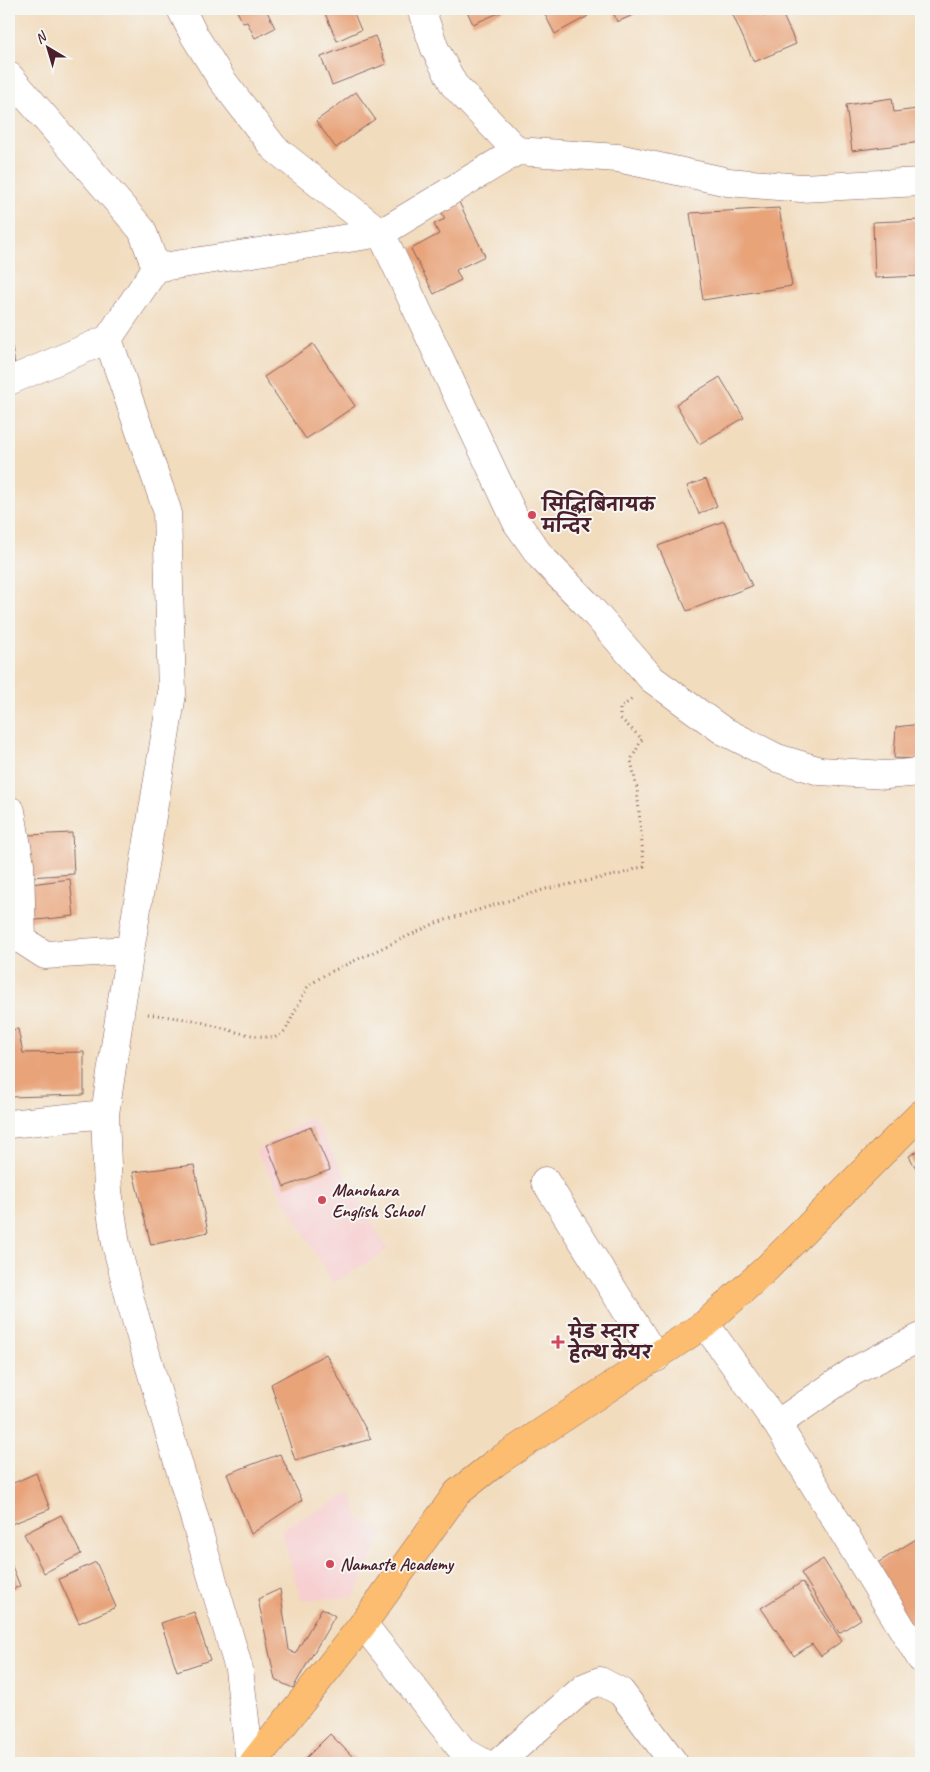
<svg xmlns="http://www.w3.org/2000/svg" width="930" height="1772" font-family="Caveat,'Playpen Sans Deva',sans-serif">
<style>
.built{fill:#f7cfd1}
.building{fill:#e8a379}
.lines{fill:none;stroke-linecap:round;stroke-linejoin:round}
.minor-casing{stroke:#85615e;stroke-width:29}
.major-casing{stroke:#85615e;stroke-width:29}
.path{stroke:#85615e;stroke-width:3;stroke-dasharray:1 4;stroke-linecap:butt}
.minor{stroke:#fff;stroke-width:28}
.major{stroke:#fcbd6f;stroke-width:28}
.poi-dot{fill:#d1495b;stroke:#f6f6f2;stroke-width:2}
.labels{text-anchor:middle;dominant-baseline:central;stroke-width:4;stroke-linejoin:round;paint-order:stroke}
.poi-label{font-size:18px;font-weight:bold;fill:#4a1f2b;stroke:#f6f6f2;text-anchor:start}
</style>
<rect width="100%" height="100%" fill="#f6f6f2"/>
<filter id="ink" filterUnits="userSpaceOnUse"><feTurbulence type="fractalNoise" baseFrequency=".02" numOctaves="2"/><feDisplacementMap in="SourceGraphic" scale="10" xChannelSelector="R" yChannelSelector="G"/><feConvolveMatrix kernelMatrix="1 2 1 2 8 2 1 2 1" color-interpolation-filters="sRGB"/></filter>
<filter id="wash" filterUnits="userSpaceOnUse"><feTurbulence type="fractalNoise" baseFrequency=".0096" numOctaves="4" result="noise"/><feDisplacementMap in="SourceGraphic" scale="20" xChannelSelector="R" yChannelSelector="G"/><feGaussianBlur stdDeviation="1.12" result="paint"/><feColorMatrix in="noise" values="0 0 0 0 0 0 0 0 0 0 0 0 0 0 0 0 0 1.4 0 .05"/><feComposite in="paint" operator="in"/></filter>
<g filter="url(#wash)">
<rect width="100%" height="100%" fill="#f2dcbe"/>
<path class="built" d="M312,1117L388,1250L333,1283L256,1151Z
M351,1493L359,1519L384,1530L354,1597L301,1600L281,1529Z"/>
<g id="blocks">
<path class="building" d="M236,9H266L275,28L255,38L247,22L243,23Z
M323,9H352L361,30L337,41Z
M466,9H508L473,24Z
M542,9H584L588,16L555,34Z
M612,9H647L617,22Z
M741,9H761L764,16L780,9L796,44L754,62L732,13Z
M375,36L386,64L332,85L321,57Z
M356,92L375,119L336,148L316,121Z
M892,98L894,112L917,109L921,142L852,151L846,105Z
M459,202L485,256L456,270L461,280L434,294L411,249L439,234L434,224L445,219L441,211Z
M779,208L792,286L703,300L690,213Z
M921,220V276L875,278L873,222Z
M10,335L16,371L9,373V336Z
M313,344L355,406L306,439L264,377Z
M720,377L744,418L699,444L676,404Z
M706,479L717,506L699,514L687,486Z
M724,521L752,586L687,611L658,546Z
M921,724V759L894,758L896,727Z
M72,833L74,874L30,877L28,835Z
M70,879L74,916L28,921L23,885Z
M18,1029L23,1053L84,1052V1095L9,1097V1030Z
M311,1127L330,1170L284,1187L267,1145Z
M921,1149V1177L909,1156Z
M194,1165L208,1232L151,1245L133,1172Z
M326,1354L371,1439L295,1460L271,1384Z
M280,1454L302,1500L251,1534L227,1474Z
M36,1473L50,1509L9,1525V1485Z
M61,1515L81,1554L44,1573L24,1534Z
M921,1536V1648L871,1567Z
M9,1559L20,1586L9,1591Z
M823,1559L861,1619L839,1633L801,1573Z
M96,1562L116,1607L79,1623L59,1579Z
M802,1582L842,1641L821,1656L812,1644L794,1656L761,1608Z
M280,1589L289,1650L295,1654L322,1608L335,1616L293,1688L275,1680L258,1599Z
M194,1612L210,1660L177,1671L161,1623Z
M330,1734L359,1763H301Z"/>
</g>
</g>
<g filter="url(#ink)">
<use href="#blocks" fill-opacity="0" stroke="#85615e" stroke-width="1"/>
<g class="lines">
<g class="minor-casing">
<path id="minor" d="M181,9L194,35L222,80L274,148L381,233L517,523L541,557L585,602L652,679L722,730L777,758L820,771L886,775L921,772
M421,9L435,49L454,85L517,151L618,158L728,182L801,188L921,182
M9,76L142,230L156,268
M108,339L167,510L172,694L121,1006L105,1114L108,1191L116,1244L131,1303L239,1669L250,1763
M9,381L108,339L156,268L381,233L517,151
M11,811L20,864L22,940L45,955L130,950
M9,1124L105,1114
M545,1181L656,1358
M705,1324L777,1424L921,1659
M777,1424L854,1371L921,1337
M363,1624L463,1751L484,1763
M498,1763L585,1687L600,1681L621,1692L674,1763"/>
</g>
<g class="major-casing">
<path id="major" d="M253,1763L363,1624L457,1493L495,1463L705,1324L767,1268L921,1114"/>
</g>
<path class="path" d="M148,1014L193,1020L244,1034L274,1038L285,1031L308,986L326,974L436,923L546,889L621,874L644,866L637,789L631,760L642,739L620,718V708L632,699"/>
<use href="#minor" class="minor"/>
<use href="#major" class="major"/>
</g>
</g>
<g class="poi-dot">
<circle cx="532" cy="515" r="5"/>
<circle cx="322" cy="1200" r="5"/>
<path d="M555.5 1334.5h5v5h5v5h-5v5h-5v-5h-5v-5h5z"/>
<circle cx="330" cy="1564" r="5"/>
</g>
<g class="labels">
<g class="poi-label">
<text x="542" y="505">सिद्धिबिनायक<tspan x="542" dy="21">मन्दिर</tspan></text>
<text x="332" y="1190">Manohara<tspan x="332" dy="21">English School</tspan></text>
<text x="569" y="1332">मेड स्टार<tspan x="569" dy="21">हेल्थ केयर</tspan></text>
<text x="340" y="1564">Namaste Academy</text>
</g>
</g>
<rect width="930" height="1772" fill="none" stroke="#f6f6f2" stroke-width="30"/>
<g transform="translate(48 48) rotate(322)" stroke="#f6f6f2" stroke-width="4" paint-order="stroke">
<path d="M0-4L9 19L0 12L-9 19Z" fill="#4a1f2b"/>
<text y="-8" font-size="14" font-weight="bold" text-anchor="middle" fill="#4a1f2b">N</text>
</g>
</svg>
